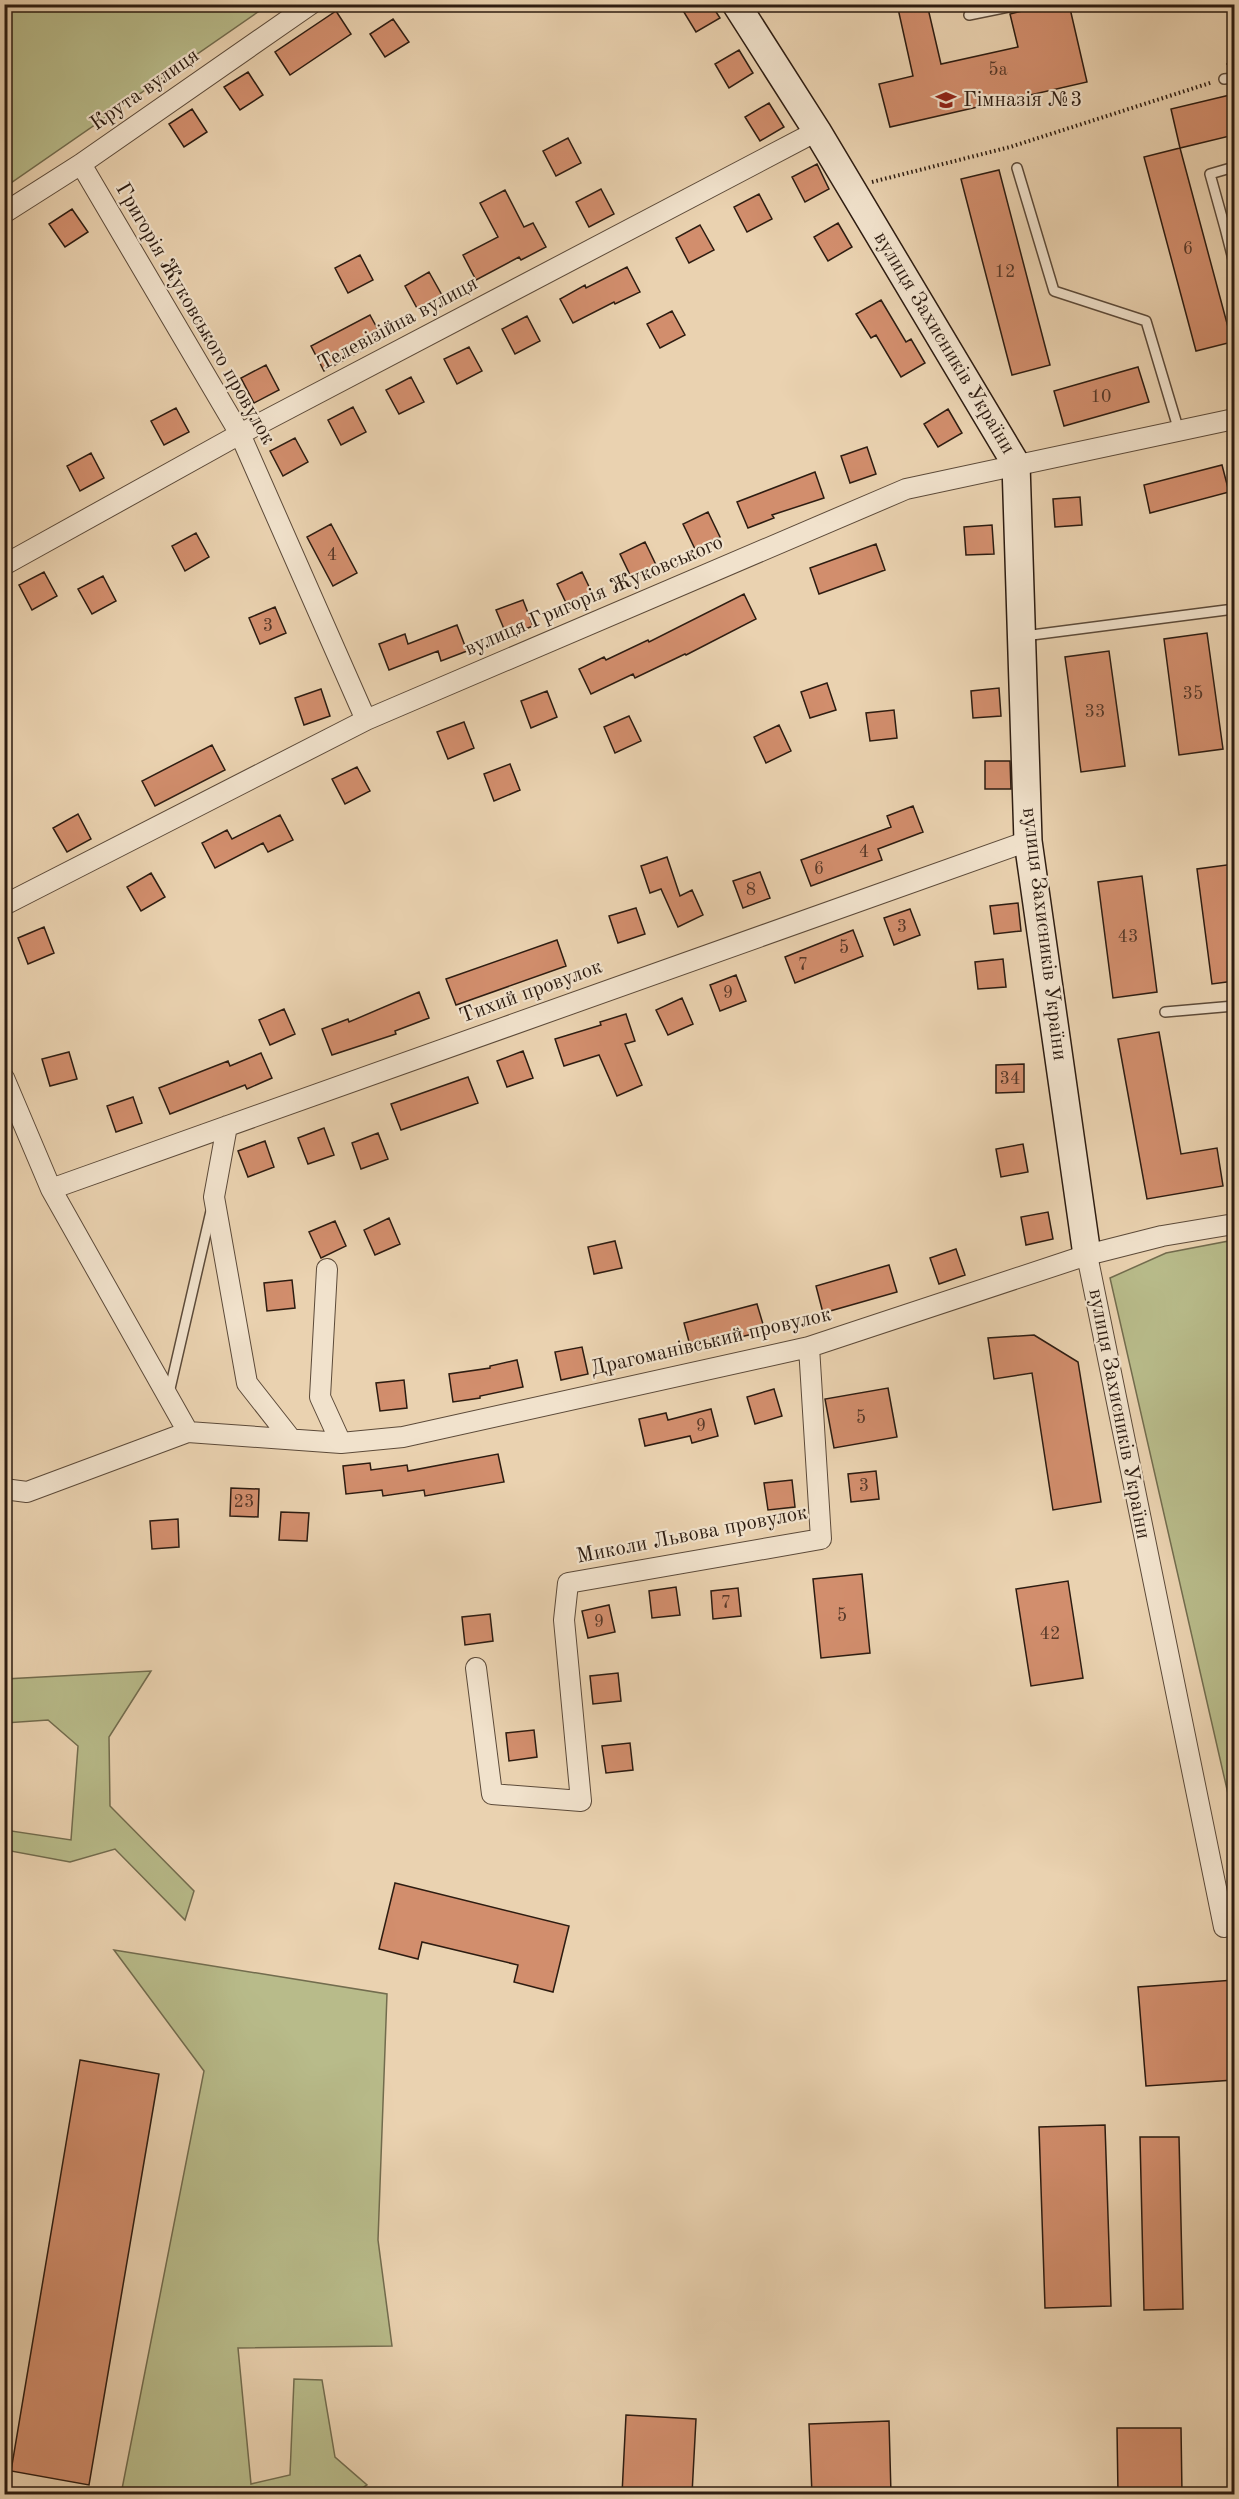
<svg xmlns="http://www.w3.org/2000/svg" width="1239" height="2499" font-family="'Old Standard TT',serif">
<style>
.green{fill:#b8bb8a;stroke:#726c4e;stroke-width:1.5}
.building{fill:#d28e6d;stroke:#2d1c11;stroke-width:1.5}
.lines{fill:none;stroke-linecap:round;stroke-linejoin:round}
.lane-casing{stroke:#5c4a39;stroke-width:12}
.street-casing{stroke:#5c4a39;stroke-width:22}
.secondary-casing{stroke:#2d1c11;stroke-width:30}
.path{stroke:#2d1c11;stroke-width:4;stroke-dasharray:1.5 3;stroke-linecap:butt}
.lane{stroke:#f1e2cc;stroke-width:9}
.street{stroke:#f1e2cc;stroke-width:20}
.secondary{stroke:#f1e2cc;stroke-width:27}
.labels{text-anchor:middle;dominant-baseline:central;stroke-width:4.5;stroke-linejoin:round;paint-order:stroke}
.number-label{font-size:18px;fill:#563828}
.street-label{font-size:21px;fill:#2d1c11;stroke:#f1e2cc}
.poi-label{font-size:21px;fill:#2d1c11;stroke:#f1e2cc;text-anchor:start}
</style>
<rect width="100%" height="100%" fill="#ead2b0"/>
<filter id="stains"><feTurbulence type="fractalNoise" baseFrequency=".00333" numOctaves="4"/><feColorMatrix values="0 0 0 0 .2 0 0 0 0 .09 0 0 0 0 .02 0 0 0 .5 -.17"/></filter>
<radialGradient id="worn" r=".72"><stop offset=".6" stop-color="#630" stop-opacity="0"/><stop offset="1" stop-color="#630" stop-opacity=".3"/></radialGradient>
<path class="green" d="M5,4H268V5L5,187Z
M1234,1240V1820L1110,1278L1166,1253Z
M151,1671L109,1737L110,1806L194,1891L185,1920L115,1849L70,1862L5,1850V1830L71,1840L78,1746L48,1720L5,1723V1679Z
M114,1950L387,1994L378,2240L392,2346L238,2348L251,2484L290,2475L294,2379L322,2380L335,2457L367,2485L353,2494H121L204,2071Z"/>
<path class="building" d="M679,4H711L720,18L696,32Z
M897,4H927L941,64L1018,47L1010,14L1026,10L1031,4H1069L1087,82L890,127L879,84L913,76Z
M336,11L351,34L290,75L275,52Z
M393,19L409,42L385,57L370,34Z
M739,50L753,73L729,88L715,64Z
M248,72L263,95L240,110L224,87Z
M1234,94V135L1180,148L1171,109Z
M769,103L784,127L760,141L745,117Z
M192,109L207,132L184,147L169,124Z
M568,138L581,163L556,176L543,151Z
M1180,148L1232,342L1196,351L1144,157Z
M817,164L829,189L805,202L792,177Z
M999,170L1050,365L1012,375L961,179Z
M601,189L614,214L589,227L576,202Z
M505,190L524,227L533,223L546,247L521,260L519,257L476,280L463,255L498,237L480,203Z
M759,194L772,219L747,232L734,207Z
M72,209L88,232L65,247L49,224Z
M838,223L852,247L828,261L814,237Z
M700,225L714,250L689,263L676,238Z
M360,255L373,280L348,293L335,268Z
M627,267L640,292L615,304L614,302L573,323L560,299L585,285L586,288Z
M429,272L443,297L418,310L405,286Z
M881,300L906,342L911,339L925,363L901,377L876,335L871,338L856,314Z
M672,311L685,335L660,348L647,324Z
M370,315L383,339L324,371L311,346Z
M527,316L540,341L515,354L502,329Z
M469,347L482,371L457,384L444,359Z
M266,365L279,390L254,403L241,378Z
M1138,367L1149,402L1064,426L1054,391Z
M411,377L424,402L399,414L386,390Z
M353,407L366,432L341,445L328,420Z
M176,408L189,432L164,445L151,421Z
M948,409L962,433L938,447L924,424Z
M295,438L308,462L283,476L270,451Z
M867,447L876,474L850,483L841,456Z
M91,453L104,478L80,491L67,466Z
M1222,465L1229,492L1150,513L1144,485Z
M815,472L824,498L772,515L774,518L748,528L737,502Z
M1080,497L1082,525L1055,527L1053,499Z
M708,512L720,537L695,549L683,524Z
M331,524L357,573L333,586L307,537Z
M992,525L994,554L966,555L964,527Z
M196,533L209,557L185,571L172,546Z
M645,542L657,567L632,579L620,554Z
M876,544L885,570L819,594L810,568Z
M44,572L57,596L32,610L19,585Z
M582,572L594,597L569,609L557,584Z
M103,576L116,601L92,614L78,589Z
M744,594L756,619L686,655L685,654L635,678L633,674L591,694L579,669L604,657L606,660L648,640L649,642Z
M523,600L533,626L507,636L496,610Z
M275,607L286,633L260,644L249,618Z
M457,625L467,651L441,661L438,651L389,670L379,644L405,634L408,644Z
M1207,633L1223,749L1179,755L1164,639Z
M1109,651L1125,766L1081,772L1065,657Z
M827,683L836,710L810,718L801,692Z
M999,688L1001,716L973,718L971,691Z
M321,689L330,716L304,725L295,698Z
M547,691L557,717L531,728L521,701Z
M894,710L897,738L870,741L866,713Z
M629,716L641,741L615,753L604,727Z
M464,722L474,748L448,759L437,732Z
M779,725L791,751L766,763L754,737Z
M212,745L225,770L155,806L142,781Z
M985,761H1010L1011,789H985Z
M510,764L520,790L494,801L484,774Z
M357,767L370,791L345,804L332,779Z
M913,806L923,832L878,849L882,860L811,886L801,860L891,827L887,816Z
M78,814L91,839L67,852L53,828Z
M280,815L293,840L268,852L263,843L215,868L202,843L227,830L232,839Z
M667,857L680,896L692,890L703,915L678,927L661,889L650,893L641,866Z
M1234,864V981L1212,984L1197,869Z
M760,872L770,898L743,908L733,881Z
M151,873L165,897L141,911L127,887Z
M1142,876L1157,992L1113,998L1098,882Z
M1018,903L1021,931L994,934L990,906Z
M636,908L645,934L618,943L609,916Z
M910,909L920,935L894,945L884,918Z
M44,927L54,953L28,964L18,938Z
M853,930L863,956L795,983L785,957Z
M557,940L566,966L456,1005L446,979Z
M1003,959L1006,987L978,989L975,962Z
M736,975L746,1001L720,1011L710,985Z
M419,992L429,1018L395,1031L396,1034L332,1055L322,1029L348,1019L349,1022Z
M682,998L693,1024L668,1035L656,1010Z
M284,1009L295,1034L270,1045L259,1020Z
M626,1014L635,1041L625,1044L642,1085L617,1096L599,1055L564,1066L555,1039L601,1025L600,1022Z
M1159,1032L1181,1154L1217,1148L1223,1186L1147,1199L1118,1039Z
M523,1051L533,1078L507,1087L497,1061Z
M69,1052L77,1079L50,1086L42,1059Z
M261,1053L272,1078L247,1089L245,1085L170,1114L159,1088L228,1061L230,1066Z
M1024,1064V1092L996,1093V1065Z
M468,1077L478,1103L401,1130L391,1104Z
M133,1097L142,1123L116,1132L107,1106Z
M324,1128L334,1155L308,1164L298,1138Z
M378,1133L388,1159L361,1169L352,1143Z
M265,1141L274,1167L248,1177L238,1151Z
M1023,1144L1028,1172L1001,1177L996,1149Z
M1048,1212L1053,1239L1026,1245L1021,1217Z
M389,1218L400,1244L375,1255L364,1230Z
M335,1221L346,1246L321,1258L309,1232Z
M615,1241L622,1268L594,1274L588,1247Z
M956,1249L965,1275L939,1284L930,1258Z
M889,1265L897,1292L823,1313L816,1286Z
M292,1280L295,1308L267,1311L264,1283Z
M757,1304L765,1331L691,1349L684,1323Z
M1034,1335L1078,1362L1101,1502L1053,1510L1032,1373L994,1379L988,1338Z
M582,1347L588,1374L561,1380L555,1352Z
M517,1360L523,1387L480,1396V1398L453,1402L449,1374L490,1368V1366Z
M404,1380L407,1408L380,1411L376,1383Z
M888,1388L897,1437L834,1448L825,1399Z
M774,1389L782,1416L755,1424L747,1397Z
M711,1409L718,1436L692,1443L690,1436L645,1446L639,1419L666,1413L668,1420Z
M498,1454L504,1482L425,1496L424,1490L383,1496L382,1490L346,1494L343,1466L370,1463L371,1470L407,1465L408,1471Z
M876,1471L879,1499L851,1502L848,1474Z
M792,1480L795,1507L768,1510L764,1483Z
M231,1488L259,1489L258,1517L230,1516Z
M281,1512L309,1513L307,1541L279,1540Z
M178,1519L179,1547L152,1549L150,1521Z
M862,1574L870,1653L821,1658L813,1579Z
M1068,1581L1083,1678L1031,1686L1016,1589Z
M676,1587L680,1615L652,1618L649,1591Z
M738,1588L741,1616L713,1619L711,1591Z
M609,1605L615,1632L588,1638L582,1611Z
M490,1614L493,1641L465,1645L462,1617Z
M618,1673L621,1701L593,1704L590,1676Z
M534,1730L537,1757L509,1761L506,1733Z
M630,1743L633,1770L606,1773L602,1746Z
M395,1883L569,1926L553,1992L514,1982L518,1965L422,1942L418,1959L379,1949Z
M1234,1980V2080L1146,2086L1138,1987Z
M80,2060L159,2074L89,2485L11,2471Z
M1105,2125L1111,2306L1045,2308L1039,2127Z
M1140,2137H1179L1183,2309L1144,2310Z
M626,2415L696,2419L692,2494H622Z
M889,2421L891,2494H812L809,2424Z
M1117,2428H1181L1182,2494H1118Z"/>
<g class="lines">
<g class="lane-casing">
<path id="lane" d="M969,15L1024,4
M1224,79L1234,78
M1017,168L1054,291L1146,321L1179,431
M1225,228L1210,174L1234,167
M1234,231L1225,228L1234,263
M1024,636L1234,609
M1165,1012L1234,1006
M169,1393L211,1211"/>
</g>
<g class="street-casing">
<path id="street" d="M81,164L240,434L366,720
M4,213L81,164L311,4
M4,565L240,434L817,131
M4,905L366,720L906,489L1234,419
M4,1078L51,1189L188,1432
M227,1126L214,1197L247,1383L291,1439
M51,1189L1028,841
M1087,1255L1224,1927
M327,1269L320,1397L341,1443
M4,1489L27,1492L188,1432L341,1443L403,1437L809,1347L1087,1255L1162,1236L1234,1224
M476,1668L492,1794L581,1801L564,1620L568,1583L821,1539L809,1347"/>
</g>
<g class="secondary-casing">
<path id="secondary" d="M736,4L817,131L1016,464L1028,841L1087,1255"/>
</g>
<path class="path" d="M1228,65L1234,45
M872,182L1010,147L1213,82"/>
<use href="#lane" class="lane"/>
<use href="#street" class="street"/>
<use href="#secondary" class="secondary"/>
</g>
<defs>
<g id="school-bare" transform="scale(1.62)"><path d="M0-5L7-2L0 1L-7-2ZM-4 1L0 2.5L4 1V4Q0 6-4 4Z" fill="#8f2418" stroke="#f1e2cc" stroke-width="2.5" paint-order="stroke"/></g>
</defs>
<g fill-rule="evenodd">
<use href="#school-bare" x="946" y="100"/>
</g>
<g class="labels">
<g class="number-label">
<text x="998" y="70">5а</text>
<text x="1188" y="249">6</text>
<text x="1005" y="272">12</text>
<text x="1101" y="397">10</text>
<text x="332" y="555">4</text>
<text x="268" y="626">3</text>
<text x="1193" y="694">35</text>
<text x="1095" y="712">33</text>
<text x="864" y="852">4</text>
<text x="819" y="869">6</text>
<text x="751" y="890">8</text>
<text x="902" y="927">3</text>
<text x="1128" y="937">43</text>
<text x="844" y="948">5</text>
<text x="803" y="965">7</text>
<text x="728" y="993">9</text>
<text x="1010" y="1079">34</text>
<text x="861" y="1418">5</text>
<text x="701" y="1426">9</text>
<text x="864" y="1486">3</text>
<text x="244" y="1502">23</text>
<text x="726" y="1603">7</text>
<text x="842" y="1616">5</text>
<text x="599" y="1622">9</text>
<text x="1050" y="1634">42</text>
</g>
<g class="street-label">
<text transform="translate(145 90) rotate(-35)">Крута вулиця</text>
<text transform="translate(195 314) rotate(60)">Григорія Жуковського провулок</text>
<text transform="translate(398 324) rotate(-28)">Телевізійна вулиця</text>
<text transform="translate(944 343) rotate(59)">вулиця Захисників України</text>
<text transform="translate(594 596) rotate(-23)">вулиця Григорія Жуковського</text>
<text transform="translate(1044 934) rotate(83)">вулиця Захисників України</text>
<text transform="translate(531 992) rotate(-20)">Тихий провулок</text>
<text transform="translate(711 1342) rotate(-13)">Драгоманівський провулок</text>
<text transform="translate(1119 1414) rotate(79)">вулиця Захисників України</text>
<text transform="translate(692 1535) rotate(-11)">Миколи Львова провулок</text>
</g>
<g class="poi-label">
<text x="963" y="100">Гімназія №3</text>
</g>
</g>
<rect width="1239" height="2499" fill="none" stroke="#ead2b0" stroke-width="24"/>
<rect x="6" y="6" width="1227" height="2487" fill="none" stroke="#2d1c11" stroke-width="3"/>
<rect x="12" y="12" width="1215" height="2475" fill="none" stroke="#2d1c11" stroke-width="1.5"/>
<rect width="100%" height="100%" filter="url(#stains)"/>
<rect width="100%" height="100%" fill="url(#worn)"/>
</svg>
